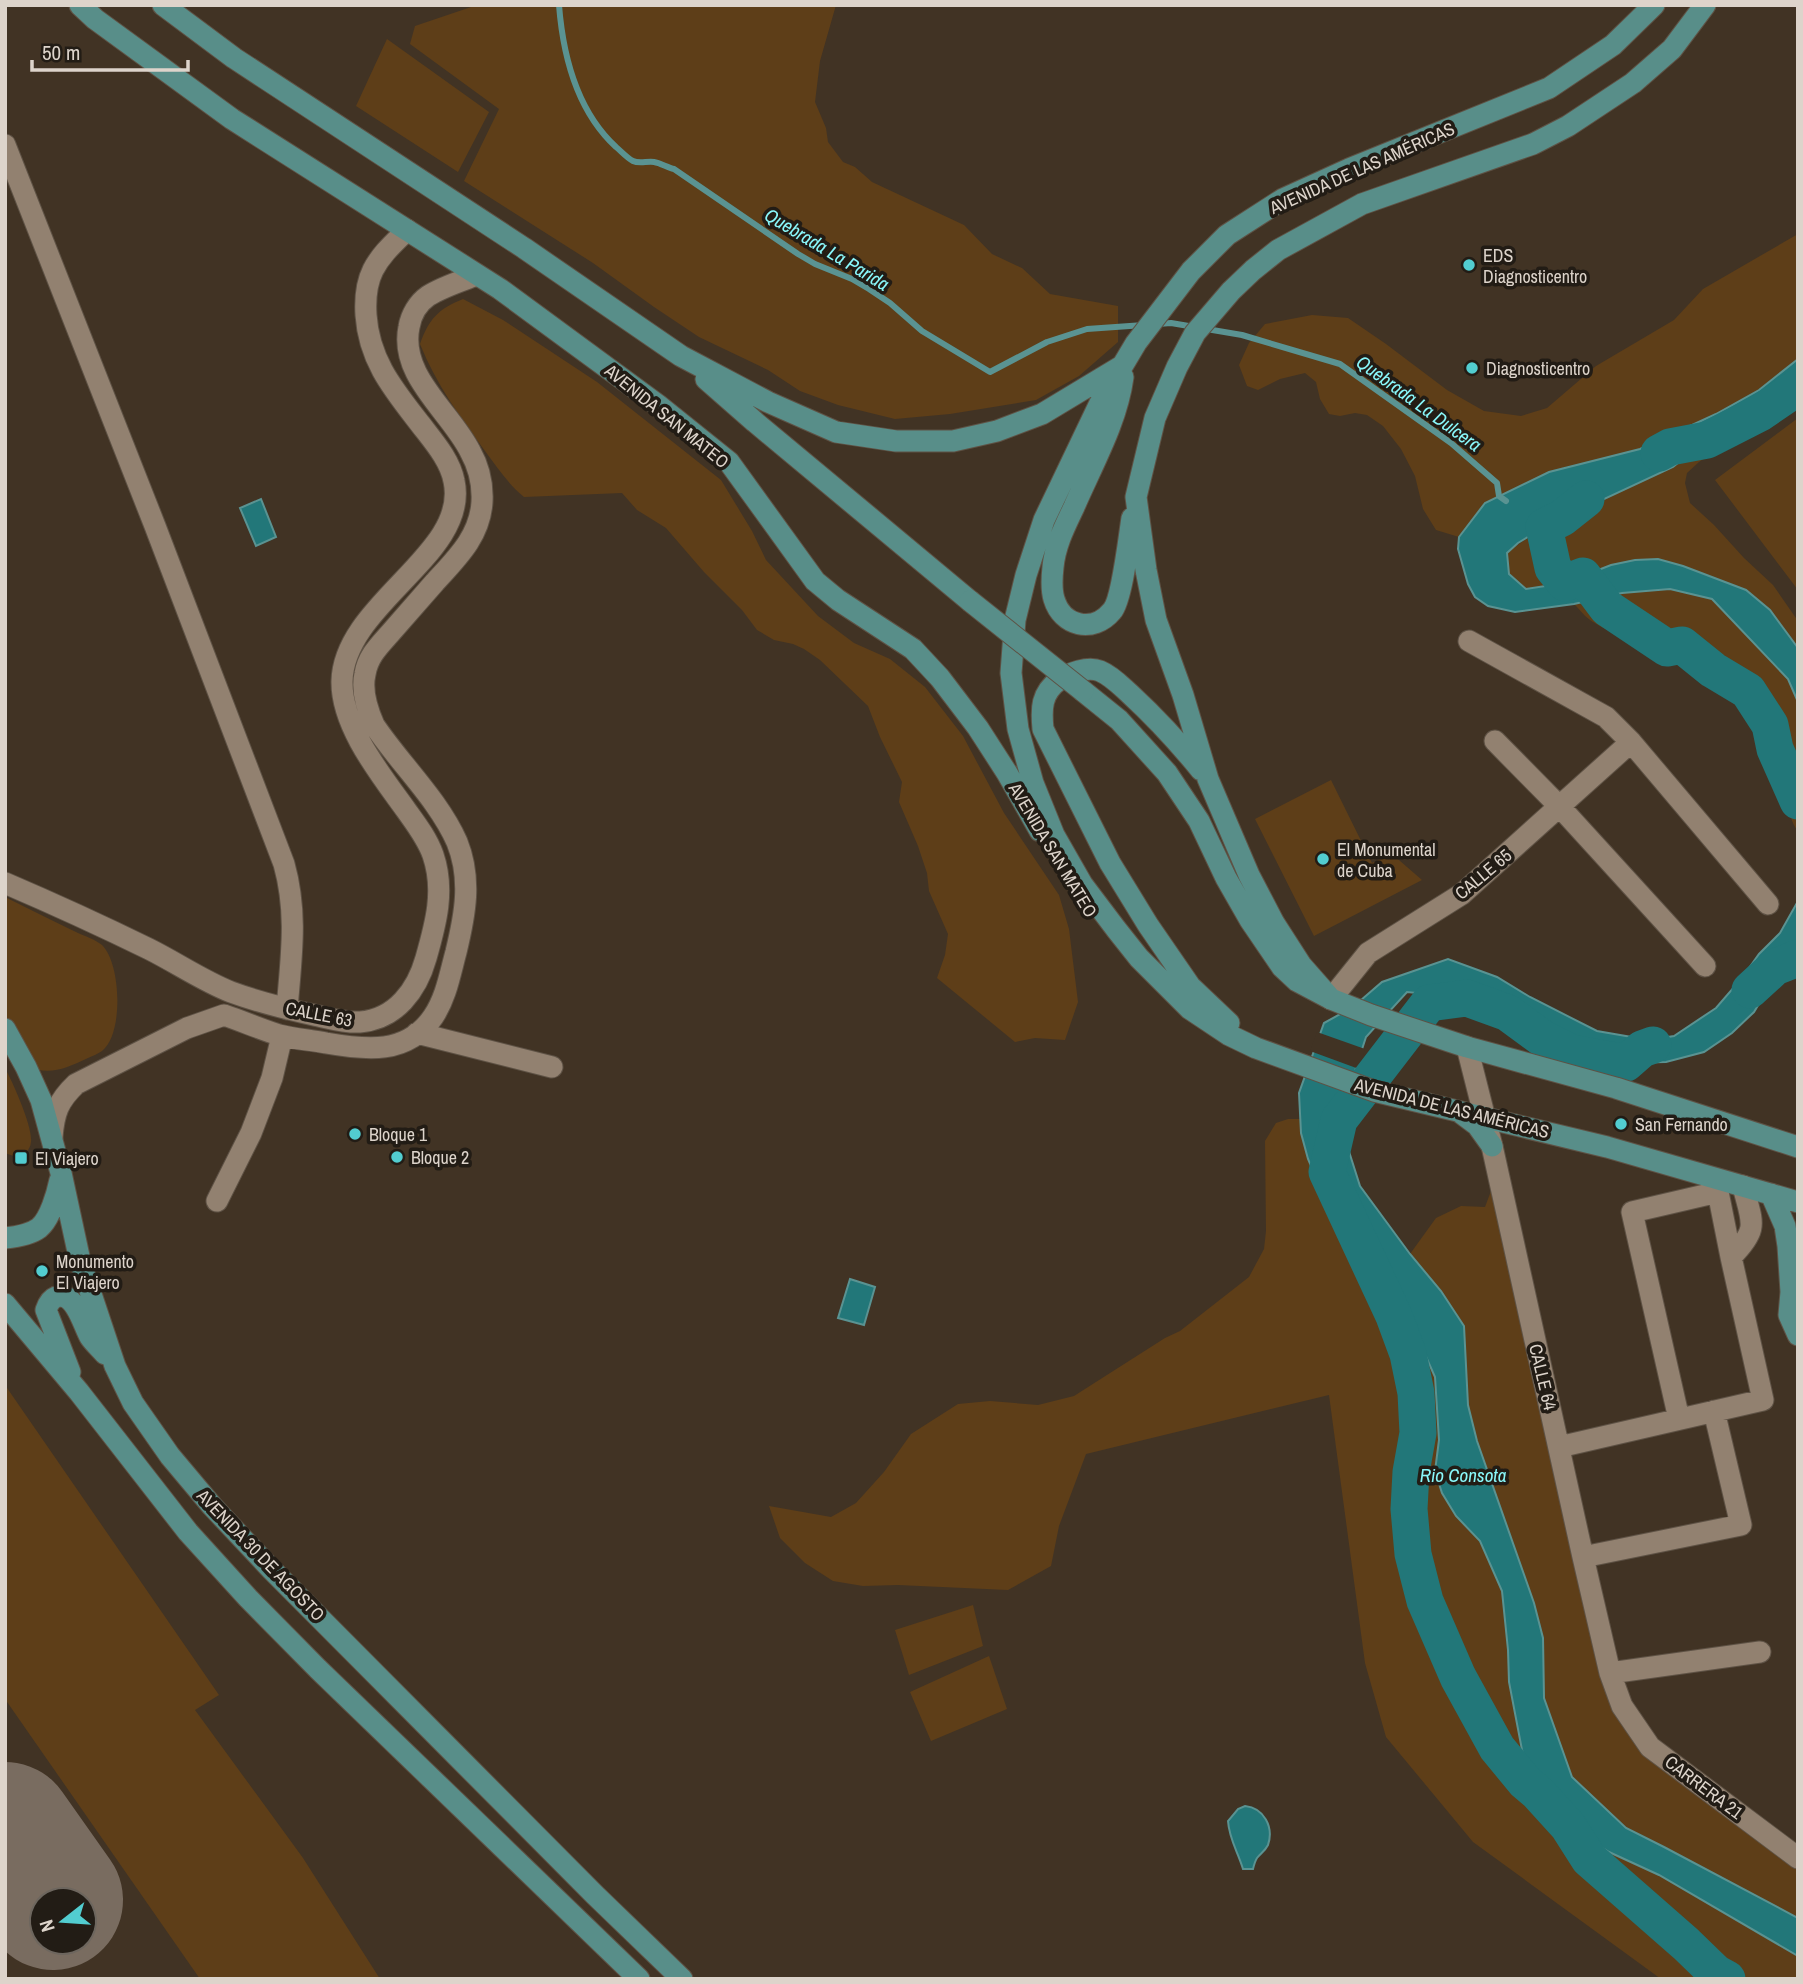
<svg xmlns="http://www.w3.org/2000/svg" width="1803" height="1984" font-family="'Archivo Narrow',sans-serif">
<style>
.green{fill:#5e3e18}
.water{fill:#227779;stroke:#5a9392;stroke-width:2}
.pier{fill:#413324}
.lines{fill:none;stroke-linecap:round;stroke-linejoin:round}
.stream{stroke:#5a9392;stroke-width:6}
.river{stroke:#227779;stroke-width:37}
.runway{stroke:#796c60;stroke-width:140}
.minor-casing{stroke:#5e5245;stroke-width:23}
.major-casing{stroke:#5e5245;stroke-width:23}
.minor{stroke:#928170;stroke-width:21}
.major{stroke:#588e89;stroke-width:21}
.major-bridge-casing{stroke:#5e5245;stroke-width:23;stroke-linecap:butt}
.major-bridge{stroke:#588e89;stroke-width:21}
.poi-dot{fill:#52cdd0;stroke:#221c15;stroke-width:2.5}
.labels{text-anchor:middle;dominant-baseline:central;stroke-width:7;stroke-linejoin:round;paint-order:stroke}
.street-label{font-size:18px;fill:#ddd4cb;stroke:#221c15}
.poi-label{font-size:18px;fill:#ddd4cb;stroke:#221c15;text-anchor:start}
.water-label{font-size:19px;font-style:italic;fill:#8af8fb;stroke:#221c15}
</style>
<rect width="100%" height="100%" fill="#413324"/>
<path class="green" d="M477,5H836L820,61L815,102L826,128L828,142L843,162L855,167L872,182L964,225L992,254L1022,268L1050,294L1118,306V342L1079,376L1036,400L950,414L895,419L838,405L800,391L768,370L699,337L654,307L593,263L464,181L499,109L410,44L415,26Z
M387,39L489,112L458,172L356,106Z
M1798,234V359L1759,390L1716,414L1640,449L1549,472L1485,503L1459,537L1436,530L1423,509L1415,476L1401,449L1383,426L1367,415L1355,413L1340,416L1329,414L1320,399L1316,382L1305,373L1280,379L1258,390L1247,386L1239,365L1249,343L1265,324L1312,315L1348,318L1386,344L1447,390L1484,411L1521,416L1547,408L1596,366L1674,320L1703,289Z
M463,299L503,320L597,382L721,480L752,531L766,560L818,616L854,643L890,659L925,687L963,736L1004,813L1059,895L1069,929L1078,1002L1065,1040L1035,1038L1015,1042L937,978L945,955L948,934L929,891L927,873L918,846L899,802L902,782L880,737L868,706L820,660L804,649L793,644L774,640L757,630L742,610L704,572L666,528L637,510L622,493L524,497C508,484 497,467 485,451C460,417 436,384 420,344C429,319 438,309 463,299Z
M1798,387V401L1772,418L1733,439L1699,462L1687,473L1685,483L1690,503L1714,525L1744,558L1773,585L1798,621V648L1770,610L1746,590L1683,566L1658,559L1611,565L1565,583L1526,589L1509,574L1507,552L1544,527L1673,467L1707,440L1760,413Z
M1798,418V590L1715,480Z
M1671,589L1712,599L1788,679L1798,702V831C1784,814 1791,790 1785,770C1783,763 1778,756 1775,749L1785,729C1772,696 1758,678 1727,661C1718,655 1707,650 1697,648C1684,645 1676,648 1665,647C1640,645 1614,635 1593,622C1586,618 1580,610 1574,604L1622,593Z
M1331,780L1372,863L1392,854L1422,880L1314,936L1255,819Z
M5,897C29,909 53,921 78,933C85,936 96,940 102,945C121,963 124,1034 102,1051C98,1054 92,1056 88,1058C64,1069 52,1075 26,1067L5,1029Z
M5,1068C13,1083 33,1127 31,1142C30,1151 24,1155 16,1157L5,1153Z
M1288,1119H1300L1301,1133L1308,1159L1328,1206L1360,1243L1402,1302L1435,1377L1439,1440L1435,1471L1442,1493L1456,1516L1480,1541L1502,1591L1508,1650L1509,1682L1609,1852L1659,1875L1798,1956V1979H1661L1473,1842L1386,1737L1365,1663L1329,1395L1086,1454L1059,1526L1051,1566L1008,1590L898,1585L863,1586L833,1581L805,1563L780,1538L769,1506L831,1517L856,1503L884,1472L911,1434L958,1404L990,1401L1038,1405L1074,1396L1165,1338L1180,1331L1249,1277L1264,1249L1266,1231L1265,1141L1276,1123Z
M1497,1175L1610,1673L1650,1747L1798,1858V1918L1664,1847L1626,1828L1572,1777L1544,1698L1543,1638L1534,1603L1477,1441L1468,1405L1464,1326L1441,1291L1410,1254L1436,1218L1461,1206L1485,1207Z
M5,1385L219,1695L195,1710L303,1858L380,1979H200L5,1699Z
M973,1605L983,1646L909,1675L895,1630Z
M989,1656L1007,1709L931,1741L910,1692Z"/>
<path class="water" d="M1798,359V387L1760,413L1707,440L1673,467L1544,527L1518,543L1507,553L1509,574L1526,589L1565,583L1611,565L1635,560L1658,559L1683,566L1746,590L1770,610L1798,648V702L1788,679L1712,599L1670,589L1622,593L1574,604L1515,612L1488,606L1475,597L1468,584L1458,549L1459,537L1485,503L1549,472L1640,449L1716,414L1759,390Z
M261,499L276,537L256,546L240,508Z
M1798,901V950L1769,987L1754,1012L1732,1033L1704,1052L1666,1062L1626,1063L1609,1061L1542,1038L1508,1013L1467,998L1407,992L1366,1037L1339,1120L1360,1186L1410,1254L1441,1291L1464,1326L1468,1405L1477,1441L1534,1603L1543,1638L1544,1698L1572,1777L1626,1828L1664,1847L1798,1918V1956L1659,1875L1609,1852L1568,1826L1538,1793L1522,1750L1509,1682L1508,1650L1502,1591L1480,1541L1456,1516L1442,1493L1435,1471L1439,1440L1435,1377L1402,1302L1360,1243L1328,1206L1308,1159L1301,1133L1299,1093L1324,1023L1353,1007L1382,982L1448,959L1497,977L1530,997L1597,1031L1649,1040L1674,1036L1716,1008L1742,978L1759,954L1780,933Z
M850,1279L875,1287L864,1325L838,1318Z
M1245,1806C1264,1808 1274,1827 1268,1845C1265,1851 1261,1853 1257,1858C1255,1861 1254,1865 1253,1869H1243C1238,1852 1229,1839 1228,1821L1238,1809Z"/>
<path class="pier" d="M1317,1032L1365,1049L1359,1069L1310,1051Z"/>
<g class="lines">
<path class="stream" d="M559,5C563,56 577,111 616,147C621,151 627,158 633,161C639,164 647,161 654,162C660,163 667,167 674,169L798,254L815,264L852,279L869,289L890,303L922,331L990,372L1047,342L1087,329L1144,325
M1158,324L1171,323L1242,335L1340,364L1451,443L1497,483L1499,496L1506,501"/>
<path class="river" d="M1659,453L1670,447L1707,440L1760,413L1798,387
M1586,499L1562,518L1544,527L1553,568L1565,583L1583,576L1607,608L1667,648L1682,645L1713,670L1748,691L1770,725L1775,749L1798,801
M1750,990L1775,967L1798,958
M1653,1045L1642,1049L1626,1063L1572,1053L1542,1038L1508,1013L1467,998L1429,1003L1339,1120L1327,1172L1394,1316L1408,1354L1416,1393L1418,1433L1411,1472L1409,1509L1413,1554L1425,1601L1458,1677L1497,1748L1525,1782L1538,1793L1568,1826L1589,1859L1686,1944L1716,1973L1727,1979"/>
<path class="runway" d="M5,1832L53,1900"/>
<g class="minor-casing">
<path id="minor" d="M5,145L155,526L284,864C298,914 291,958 287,1009
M1469,641L1606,717L1631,742L1768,904
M1495,741L1560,807L1705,966
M5,883C54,904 102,926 149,949C177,963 203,981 231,992C258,1002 287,1009 314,1015C329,1018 344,1023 360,1022C396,1019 417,990 426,958C436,923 445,890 433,855C427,838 416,824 406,810C381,775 341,726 342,681C344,603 470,554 454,481C450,460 434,442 421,425C394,390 369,361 366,315C365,299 366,284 373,270C381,254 395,242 407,230
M1331,999L1368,953L1462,894L1631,742
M417,1033L552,1067
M1467,1047L1492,1146L1583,1557L1610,1673L1622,1706L1650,1747L1798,1858
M52,1137C54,1113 58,1101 76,1084L187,1028L224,1015C242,1021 260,1029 279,1035C294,1039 311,1040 326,1043C366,1050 407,1055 433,1017C446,998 450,974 456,952C465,915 472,879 457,842C438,799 400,764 374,725C367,709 361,691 365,674C368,655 381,644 393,630C407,614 421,598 435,582C457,558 480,536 482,502C483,484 479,467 470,451C450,411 399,376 409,327C411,315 418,303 428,296C442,287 461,281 477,275
M217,1201L251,1133L272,1078L282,1036
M1679,1419L1632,1212L1718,1192L1731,1257
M1559,1447L1763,1400L1731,1257C1760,1228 1752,1223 1743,1186
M1583,1557L1741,1525L1714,1411
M1610,1673L1760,1652"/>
</g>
<g class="major-casing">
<path id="major" d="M80,5L95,19L232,119L500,289L658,405L729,462L815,581L838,600L913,649L940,678L978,728L1007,773L1040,831
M163,5L234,58L524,248L681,356L768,402L836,432L896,441H953L997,431L1042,414L1120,367
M1654,5L1613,45L1549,88L1349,169L1283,199L1227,235L1191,271L1136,343L1099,405L1044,520L1026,575L1015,620L1011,673L1018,729L1033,783L1054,835L1082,884L1116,929L1139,958L1190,1009L1229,1035L1256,1048L1374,1091L1607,1147L1798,1202
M1123,377C1117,422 1092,465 1074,507C1065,526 1055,545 1053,567C1052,576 1051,589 1054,599C1062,626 1093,634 1112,611C1122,600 1129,537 1132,518
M706,379L755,422L970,601
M1083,691L1119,720L1167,773L1199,821L1226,878L1250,920L1282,967L1297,981L1331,999L1371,1015L1467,1047L1616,1088L1798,1147
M1201,770C1179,743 1156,718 1130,694C1121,686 1112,676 1100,671C1088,666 1069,673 1059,680C1041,693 1041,709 1043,729L1110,863L1148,925L1190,986L1229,1023
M1331,999L1301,965L1274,923L1249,875L1208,779L1183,695L1156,620L1146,570L1136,497L1155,418L1177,367L1195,333L1231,291L1253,270L1278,250L1362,204L1533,144L1568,126L1633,83L1672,49L1705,5
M5,1029L26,1067L41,1100L61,1173L80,1261L115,1366L133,1403L170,1456L212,1506L271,1569L595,1895L682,1979
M1461,1113L1477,1125L1492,1146
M1771,1194L1785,1226L1788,1246L1791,1292L1789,1315L1798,1335
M5,1238C15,1237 31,1234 39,1228C50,1219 57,1194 60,1180
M5,1304L79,1392L188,1532L248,1598L318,1669L639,1979
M70,1372L46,1310C48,1304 51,1299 56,1297C75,1290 83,1325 90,1337C94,1343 100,1348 105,1354"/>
</g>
<use href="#minor" class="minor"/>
<use href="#major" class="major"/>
<g class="major-bridge-casing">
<path id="major-bridge" d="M970,601L1083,691"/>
</g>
<use href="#major-bridge" class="major-bridge"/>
</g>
<g class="poi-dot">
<circle cx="1469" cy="265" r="7"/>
<circle cx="1472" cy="368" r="7"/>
<circle cx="1323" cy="859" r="7"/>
<circle cx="1621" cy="1124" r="7"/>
<circle cx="355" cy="1134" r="7"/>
<circle cx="397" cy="1157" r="7"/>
<rect x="14" y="1151" width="14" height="14" rx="3.5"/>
<circle cx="42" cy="1271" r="7"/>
</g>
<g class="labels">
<g class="street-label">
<text transform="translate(1362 168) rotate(-24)">AVENIDA DE LAS AMÉRICAS</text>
<text transform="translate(667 416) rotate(39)">AVENIDA SAN MATEO</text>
<text transform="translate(1053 850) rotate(59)">AVENIDA SAN MATEO</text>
<text transform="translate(1483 874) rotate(-40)">CALLE 65</text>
<text transform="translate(319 1014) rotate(11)">CALLE 63</text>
<text transform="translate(1452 1108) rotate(14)">AVENIDA DE LAS AMÉRICAS</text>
<text transform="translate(1543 1377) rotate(77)">CALLE 64</text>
<text transform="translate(261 1555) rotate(46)">AVENIDA 30 DE AGOSTO</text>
<text transform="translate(1704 1787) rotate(37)">CARRERA 21</text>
</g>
<g class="poi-label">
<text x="1483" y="255">EDS<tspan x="1483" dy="21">Diagnosticentro</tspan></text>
<text x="1486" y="368">Diagnosticentro</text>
<text x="1337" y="849">El Monumental<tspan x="1337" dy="21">de Cuba</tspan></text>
<text x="1635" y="1124">San Fernando</text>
<text x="369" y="1134">Bloque 1</text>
<text x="411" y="1157">Bloque 2</text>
<text x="35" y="1158">El Viajero</text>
<text x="56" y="1261">Monumento<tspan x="56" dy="21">El Viajero</tspan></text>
</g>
<g class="water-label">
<text transform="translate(827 249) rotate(31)">Quebrada La Parida</text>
<text transform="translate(1419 403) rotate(36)">Quebrada La Dulcera</text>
<text x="1463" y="1475">Rio Consota</text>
</g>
</g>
<rect width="1803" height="1984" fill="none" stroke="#ddd4cb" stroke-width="14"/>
<g transform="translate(63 1921) rotate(253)"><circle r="33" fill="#221c15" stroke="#6d665e" stroke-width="2"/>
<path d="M0-5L12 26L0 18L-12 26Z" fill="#52cdd0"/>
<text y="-10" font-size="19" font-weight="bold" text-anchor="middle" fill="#ddd4cb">N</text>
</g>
<path d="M32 60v10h156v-10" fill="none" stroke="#ddd4cb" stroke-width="3.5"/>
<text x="42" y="60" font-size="21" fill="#ddd4cb" stroke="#221c15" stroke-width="5" paint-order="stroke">50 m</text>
</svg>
